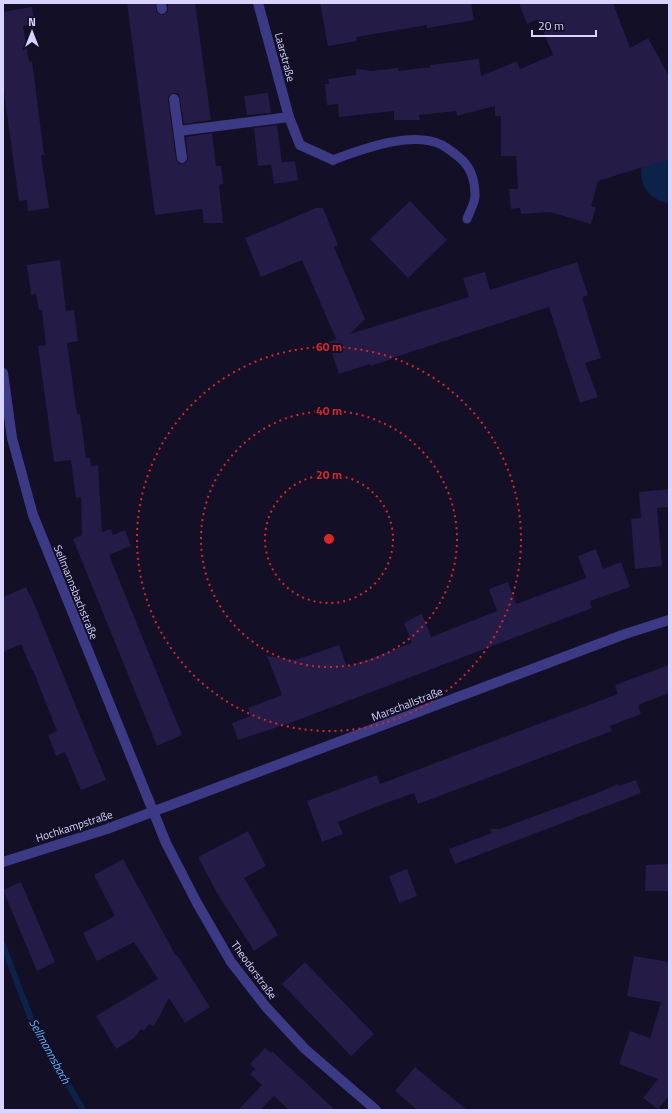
<svg xmlns="http://www.w3.org/2000/svg" width="672" height="1113" font-family="'Titillium Web',sans-serif">
<style>
.water{fill:#0c2248}
.lines{fill:none;stroke-linecap:round;stroke-linejoin:round}
.stream{stroke:#0c2248;stroke-width:6}
.building{fill:#241b47}
.service{stroke:#3d3a85;stroke-width:9}
.minor{stroke:#3d3a85;stroke-width:10}
.tertiary{stroke:#3d3a85;stroke-width:10}
.ring{fill:none;stroke:#d62828;stroke-width:2;stroke-dasharray:2 4}
.labels{text-anchor:middle;dominant-baseline:central;stroke-width:4;stroke-linejoin:round;paint-order:stroke}
.street-label{font-size:11px;fill:#d9d4ff;stroke:#130f26}
.water-label{font-size:12px;font-style:italic;fill:#62b6ff;stroke:#130f26}
.centre{fill:#d62828;stroke:#130f26;stroke-width:2}
.ring-label{font-size:12px;text-anchor:middle;font-weight:bold;fill:#d62828;stroke:#130f26;stroke-width:4;stroke-linejoin:round;paint-order:stroke}
</style>
<rect width="100%" height="100%" fill="#130f26"/>
<path class="water" d="M669,114V203C650,201 638,185 642,166C643,160 647,154 650,149C656,138 663,126 669,114Z"/>
<g class="lines">
<path class="stream" d="M3,945L33,1024L83,1110"/>
</g>
<path class="building" d="M127,3H155L157,13L163,15L168,12V3H195L211,120L184,124L179,95L177,93H173L168,96V100L176,159L179,164L186,163L188,160L186,137L212,133L216,166H221L223,184L219,185L223,223H204L202,209L155,215Z
M320,3H471L474,20L427,28V25L356,37L357,41L328,46Z
M519,3H613L630,48L648,38L669,76V159L598,181L591,206L596,207L591,224L550,212L521,214L520,208L511,209L509,189H518L516,156H501V116H495V106L457,116L456,111L419,115L420,120H394V111L339,117L338,104L327,105L325,84H329L328,79L356,75V69L372,71L398,68L399,71L430,67V65L479,59L481,76L517,61L520,69L553,55L538,19L527,24Z
M32,7L35,24L23,26L29,62L32,61L44,155H41L49,208L28,211L27,200L19,201L3,85V12Z
M268,93L271,113L247,115L244,96Z
M277,125L282,163L258,166L254,128Z
M295,161L298,180L274,184L271,164Z
M410,201L447,240L408,278L370,239Z
M316,208H323L338,245L334,247L365,319L350,334L469,297L463,278L485,272L490,290L577,262L588,295L582,297L601,358L585,363L598,397L580,403L549,307L392,358V359L370,366V364L339,374L328,342L336,339L302,260L261,277L245,238Z
M60,260L66,311L74,310L78,341L67,343L77,414H80L86,458H90L91,466L98,465L102,532L111,529L113,535L125,530L131,546L109,555L182,735L157,746L73,539L82,535L81,497L76,498L71,460L54,462L38,346L46,345L42,310H39L36,294L31,295L27,265Z
M669,489V507L657,508L662,566L635,569L631,519L641,518L639,492Z
M596,549L603,569L621,562L630,587L590,601L592,608L290,723L238,740L232,723L251,716L248,708L282,695L267,656L295,660L339,645L347,667L412,643L404,623L413,618L422,614L431,637L497,611L489,589L508,582L516,604L586,578L578,556Z
M26,587L30,596H31L106,780L81,790L65,752L56,756L48,735L57,731L33,670H32L21,644L3,652V597Z
M669,665V693L638,705L641,714L610,726L612,731L418,804L414,793L383,804L338,822L343,834L322,842L307,801L377,775L380,784L618,694L615,685Z
M636,780L641,793L455,864L449,849L492,833L490,829H500L600,792L618,784L619,786Z
M248,831L266,866L244,878L278,935L254,951L217,893L198,857Z
M123,859L176,956L177,955L210,1007L185,1023L169,998L154,1026L149,1024L144,1031L141,1029L134,1038L116,1049L96,1016L158,979L134,942L97,961L83,933L115,916L94,875Z
M669,864V891H645L646,865Z
M407,869L417,896L399,903L389,876Z
M21,882L55,962L37,971L3,890Z
M634,956L669,962V1096L658,1109L643,1098L658,1079L619,1064L630,1031L650,1038L661,1002L627,996Z
M305,962L374,1034L351,1056L282,984Z
M265,1048L271,1053L272,1051L335,1110H289L274,1096L260,1110H238L262,1085L250,1074L255,1069L250,1064Z
M415,1067L439,1087L467,1110H417L395,1091Z"/>
<g class="lines">
<path class="service" d="M333,160C362,149 413,130 442,145C449,149 454,153 460,158C471,167 475,182 475,196C475,203 469,213 467,219"/>
<path class="minor" d="M161,3L162,9
M258,3L289,117L300,145L333,160
M174,99L182,158
M179,131L289,117
M3,373L12,438L33,515L166,843L197,903L231,962L266,1007L305,1049L376,1110"/>
<path class="tertiary" d="M3,862L107,829L625,634L669,620"/>
</g>
<g class="ring">
<circle cx="329" cy="539" r="64"/>
<circle cx="329" cy="539" r="128"/>
<circle cx="329" cy="539" r="192"/>
</g>
<g class="labels">
<g class="street-label">
<text transform="translate(285 57) rotate(75)">Laarstraße</text>
<text transform="translate(76 592) rotate(68)">Sellmannsbachstraße</text>
<text transform="translate(407 704) rotate(-21)">Marschallstraße</text>
<text transform="translate(74 826) rotate(-18)">Hochkampstraße</text>
<text transform="translate(254 970) rotate(54)">Theodorstraße</text>
</g>
<g class="water-label">
<text transform="translate(50 1051) rotate(61)">Sellmannsbach</text>
</g>
</g>
<circle cx="329" cy="539" r="6" class="centre"/>
<g class="ring-label">
<text x="329" y="351">60 m</text>
<text x="329" y="415">40 m</text>
<text x="329" y="479">20 m</text>
</g>
<rect width="672" height="1113" fill="none" stroke="#d9d4ff" stroke-width="8"/>
<g transform="translate(32 32)" stroke="#130f26" stroke-width="3" paint-order="stroke">
<path d="M0-3L7 15L0 10L-7 15Z" fill="#d9d4ff"/>
<text y="-6" font-size="11" font-weight="bold" text-anchor="middle" fill="#d9d4ff">N</text>
</g>
<path d="M532 30v6h64v-6" fill="none" stroke="#d9d4ff" stroke-width="2"/>
<text x="538" y="30" font-size="12" fill="#d9d4ff" stroke="#130f26" stroke-width="3" paint-order="stroke">20 m</text>
</svg>
